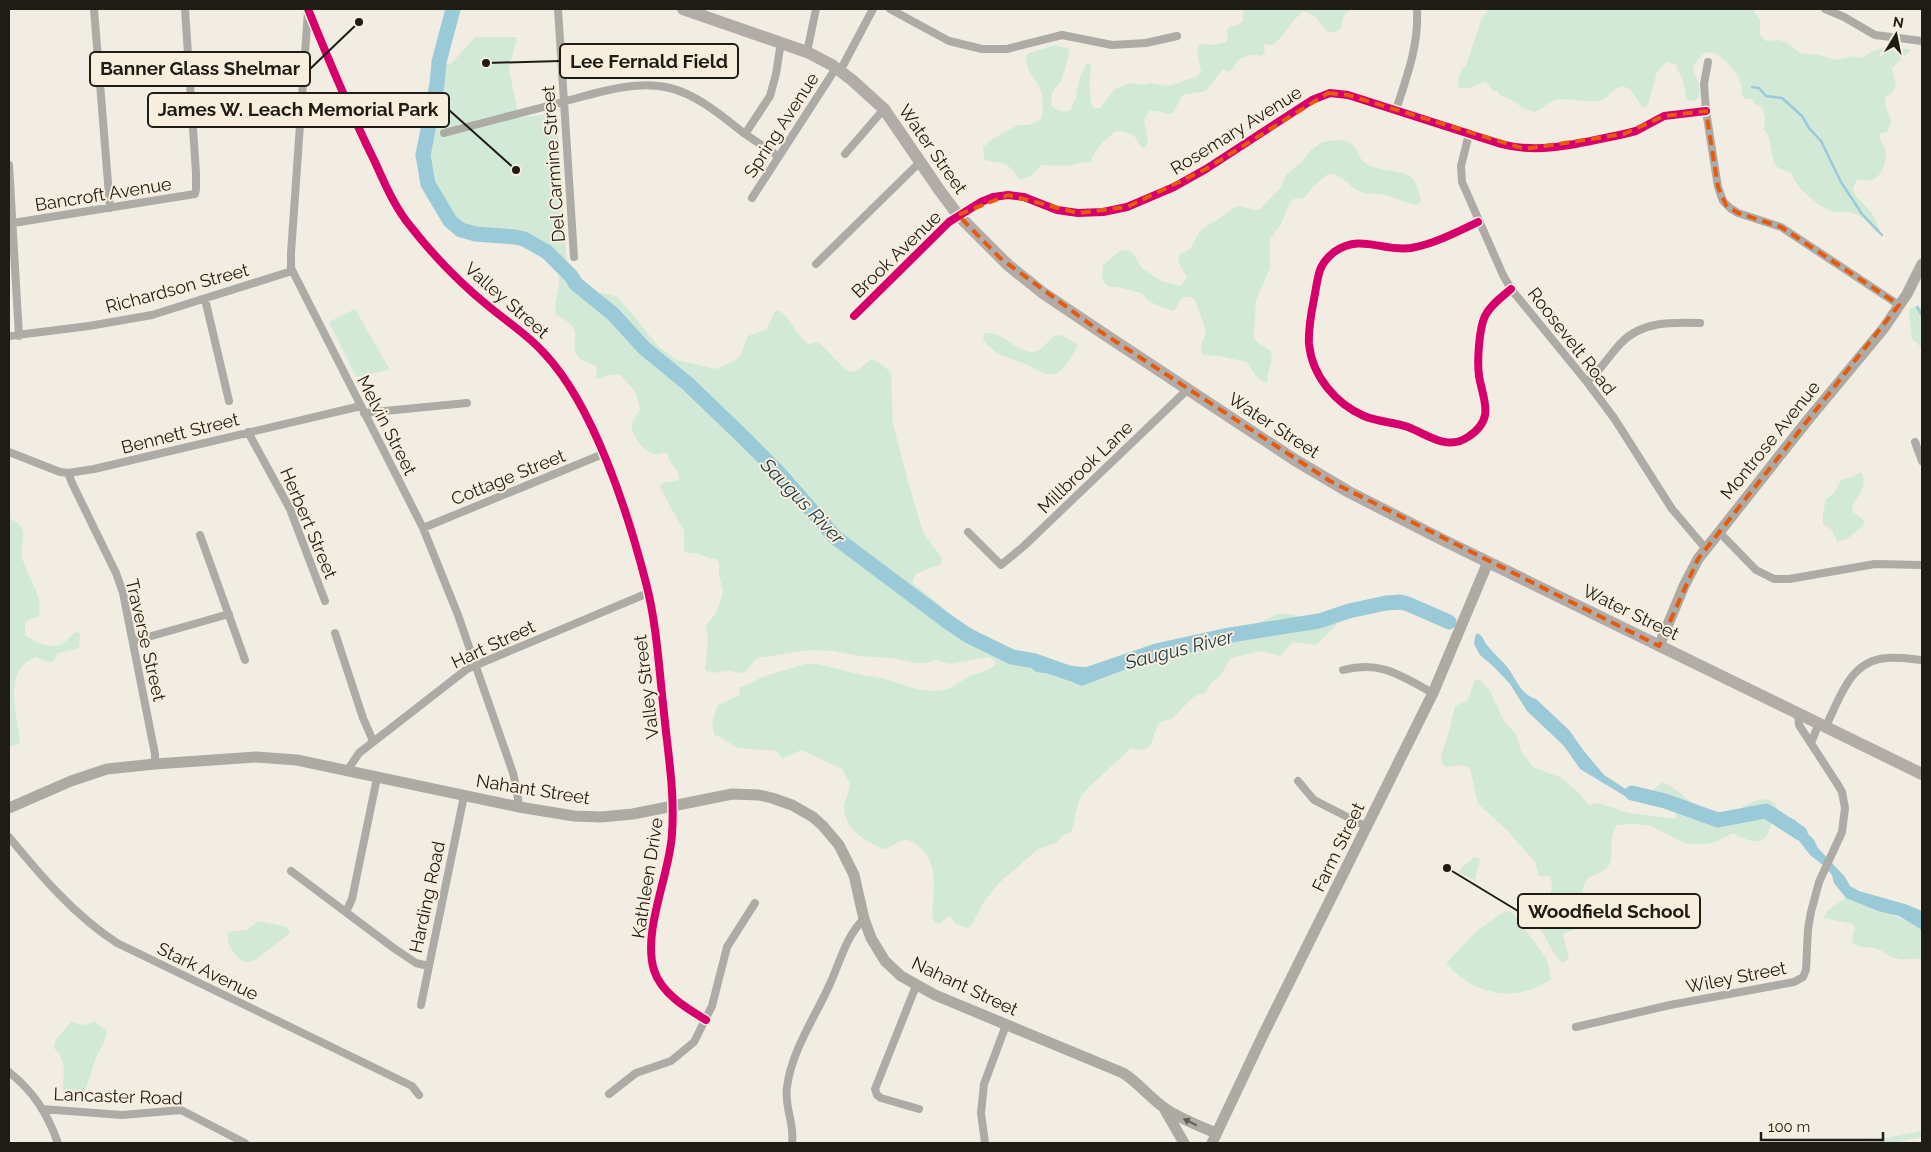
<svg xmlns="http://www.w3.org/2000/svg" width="1931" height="1152" font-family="Raleway,sans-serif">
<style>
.green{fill:#d2e9d7}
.water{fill:#9ac9d8}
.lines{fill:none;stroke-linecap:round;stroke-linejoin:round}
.stream{stroke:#9ac9d8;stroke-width:2.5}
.river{stroke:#9ac9d8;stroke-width:15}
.minor{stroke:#acaba6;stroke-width:8}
.secondary{stroke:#acaaa3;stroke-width:11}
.primary{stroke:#b1aca7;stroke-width:12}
.cycleway-casing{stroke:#f8eedd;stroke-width:11}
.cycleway{stroke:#d6006c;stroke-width:8}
.oneway{fill:#5e5c55}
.marked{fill:none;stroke:#e8590c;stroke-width:4;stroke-dasharray:10 6;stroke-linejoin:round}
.labels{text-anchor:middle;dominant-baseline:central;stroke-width:4;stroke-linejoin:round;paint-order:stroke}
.street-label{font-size:18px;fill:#1f1c16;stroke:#f8eedd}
.water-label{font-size:19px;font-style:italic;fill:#1a3c47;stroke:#f8eedd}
.leader{fill:none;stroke:#1f1c16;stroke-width:2}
.callout-dot{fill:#1f1c16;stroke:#f8eedd;stroke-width:2}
.callout{fill:#f8eedd;stroke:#1f1c16;stroke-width:2}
.callout-label{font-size:19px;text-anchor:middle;font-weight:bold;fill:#1f1c16}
</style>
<rect width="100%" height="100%" fill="#f2ede3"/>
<path class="green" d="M1243,9H1352C1350,11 1347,12 1345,14C1339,25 1346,35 1326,31L1315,16L1303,11C1294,18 1278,44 1272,45C1269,45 1266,44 1264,44L1265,52L1262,56C1255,54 1244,55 1238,61C1234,66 1233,70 1227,72L1223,69L1206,91L1183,95L1172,114C1164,114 1157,110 1149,111L1144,119L1148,143L1144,148C1139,145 1139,143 1136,138C1131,132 1123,132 1116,131C1105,140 1095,148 1091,162L1078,163L1068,166L1042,165C1034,172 1030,179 1018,179L1014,171L1008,166L1002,163L984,160L983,147L994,138L1018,125H1029L1041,119C1044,109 1043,92 1038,84C1031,73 1026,69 1026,55L1029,53L1055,45L1069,49C1070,54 1063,79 1059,84C1058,86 1055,87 1054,90C1051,94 1052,101 1051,106C1057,111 1062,112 1070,111L1076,97L1080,76L1087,64H1091C1090,74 1088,102 1094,108H1100L1115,89L1130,83L1141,85L1151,83L1168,86L1196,77L1201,72L1197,49L1200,44L1214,45L1226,42L1228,37L1227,29L1232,26L1238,25L1243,21Z
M1488,9H1752L1760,19V35L1766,41L1780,40L1789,44L1800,53L1819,55L1835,60L1847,58L1851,56L1863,58C1875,46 1896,46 1911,50C1905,57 1897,61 1892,69L1896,86L1892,93L1885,98C1884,109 1892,116 1891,122C1890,125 1889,128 1888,131L1880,134C1880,144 1884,144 1886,152C1888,159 1881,177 1873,180C1870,181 1862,180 1857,180L1853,189L1856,196L1872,213L1882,235C1872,231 1869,222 1861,217C1848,209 1843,214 1831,211C1819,207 1794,186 1792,174L1777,167L1774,163L1768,135L1764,129L1765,116L1761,106L1755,104L1753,99H1745C1740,93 1743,90 1741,84C1740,77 1733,69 1728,64C1713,48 1702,48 1693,69L1699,85V97L1694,101L1687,100C1683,89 1686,80 1677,70V65L1666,62L1657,72L1648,105L1642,108C1639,102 1633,90 1625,87C1615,84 1610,97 1602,100C1588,105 1571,96 1556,100C1549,101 1542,109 1535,112C1519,109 1522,105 1510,99C1504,97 1501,97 1497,91H1493L1486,81L1469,88H1459C1456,80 1460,70 1466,65L1481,20Z
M475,37H517L509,69L519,118L557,113L567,267L596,292L616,296L634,316L658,346L677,360L716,369L736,360L741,354L748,336L767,329L775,311H780C788,315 802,345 810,344C812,344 815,342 817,342C826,346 843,372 853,372C861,371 865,361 873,359C878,362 888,369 891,373L893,424L909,485L923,532L942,558L941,564L916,574L912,582L1002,657L1008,660L1023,662L1032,669L1053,674L1082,686L1139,664L1170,659L1212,646L1233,638L1246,629L1277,614H1291L1311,619L1335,621L1337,625L1316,645L1293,642L1280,656L1261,651L1231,658L1220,676L1211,683L1206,692L1193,697L1172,719L1160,722C1149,736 1158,755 1131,748L1086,790C1075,802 1077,818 1071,832L1064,835L1056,843L1037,850L998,884L985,900L971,926L968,928L956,924L953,919L948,916L941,923L935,922C931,916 933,910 933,903C935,878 936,851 908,840C899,839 892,848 884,849C865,841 845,831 844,807C844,800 850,792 850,784L842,769L801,750L782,759L777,751L738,748L714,734L712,721L718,705L740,695L739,688L765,676L805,664H817L867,676C893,677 920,697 947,689C956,686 962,680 970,676C980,672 987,672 995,665L994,660L989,657L949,664L936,660L926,663H917L891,658L860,656L833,651L810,650L757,658L746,671L741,673L729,671L711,673L705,670L708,641L706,626L717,611L723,592L719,574V563L715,559C706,559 707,556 699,554C693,552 689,555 684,550V531L660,488L662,483L679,480C680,471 674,469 670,461C668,459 668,456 667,453C662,452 659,455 655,454C646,454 632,436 632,428C631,421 637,415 640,409L635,391L620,375H607L600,379L596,378L597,368C591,361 583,364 577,356C567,341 590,331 556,315C553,303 558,296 559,284C559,280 558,276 559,271L562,267L547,252L524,239L515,237L490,236L461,230L450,221L440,207L428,184L423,155L437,84L439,62L451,64Z
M1340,140C1362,143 1352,154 1367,164C1380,172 1398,169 1412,177L1418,188L1421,201L1418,205C1405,204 1394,196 1381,194C1374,193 1367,195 1361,192C1349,187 1343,174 1328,174L1313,187L1304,198L1294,199L1290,202L1281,224L1270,240V268L1256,300L1254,337L1257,342L1271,351C1274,362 1267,372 1267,383L1258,379L1247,362L1219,356L1204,355C1195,345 1207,340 1205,330C1205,327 1196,301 1195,300C1192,297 1187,297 1183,297L1180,300L1176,309L1172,311L1148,301L1142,293L1118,287H1109L1102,280L1103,265L1121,250L1131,251L1143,269L1161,281L1181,286L1187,277C1182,268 1176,263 1180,253L1185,252L1190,249L1200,231L1237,206L1256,210L1261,208L1280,188L1286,175L1302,162L1310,151L1322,142Z
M1922,305V348L1912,339L1909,315L1910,308Z
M355,309L390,370L356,377L329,322Z
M987,333C1004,332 1014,350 1030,352C1045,353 1049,334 1059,335C1065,336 1072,342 1077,344V348C1071,355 1064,372 1054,374C1045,376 1035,369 1028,365C1009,357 998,358 983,340L984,334Z
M1861,472C1868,484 1859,496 1852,506L1853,512L1864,520L1863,526L1847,539L1837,542L1832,530L1823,524V514L1826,499L1834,493L1841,480L1852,477Z
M9,518C13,520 19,523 21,527C26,535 20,548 22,557C27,578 43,593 39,616L25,622V635C35,642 52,651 63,643C68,640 71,636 76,632L80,633L79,647L77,649L58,653L53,661L50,663L36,657C2,670 17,714 20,741L18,744L9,747Z
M1479,679L1489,689L1504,721L1516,734L1521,751L1533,767L1562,778L1580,794L1589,805L1598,803L1629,813L1676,819V812C1666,805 1658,802 1646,801L1654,795L1652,791L1663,782C1682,790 1698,816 1723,815C1742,814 1757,789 1776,804C1768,835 1769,853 1733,833L1716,842L1704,844H1692L1684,843L1651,826L1633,824L1617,825C1608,836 1614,851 1610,863C1606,874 1593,872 1586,881C1577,894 1588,915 1580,926C1576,931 1568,930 1563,935L1569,958L1563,963L1556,957L1536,921C1543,909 1558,887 1549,875L1539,877L1535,862L1507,830L1478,804L1470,768L1463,765L1446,767L1441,762V756L1450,728L1455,706L1467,701L1475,680Z
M1475,857L1480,859L1475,880L1459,873L1462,867Z
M1846,898C1871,909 1900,914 1922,930V960C1914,957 1907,961 1899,959C1890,958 1883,950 1874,948C1862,946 1846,949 1855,930L1853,924L1824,918L1828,910Z
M1505,911L1512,912L1547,959L1551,979C1516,1004 1473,995 1446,963L1477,931Z
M258,921L287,927L290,933L261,956L253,961L244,962C234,955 226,946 228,933L231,931L247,930Z
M71,1022L85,1025L94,1022L107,1030C106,1040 101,1047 97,1056C91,1068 87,1097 74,1102L64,1098C60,1078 71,1065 54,1048L56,1039Z
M1922,1131V1137L1892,1143H1858Z"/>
<path class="water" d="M1246,629L1233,638L1212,646L1170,659L1139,664L1082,686L1053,674L1036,672L1027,664L1031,663L1056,670L1076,681L1100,677L1160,652L1232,637Z
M1477,633C1483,635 1483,640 1487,645C1493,653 1501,659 1508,668C1516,679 1521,695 1536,699L1569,730L1584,751L1604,775L1635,795L1647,794L1652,791L1654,796L1642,801L1630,799L1580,769L1564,746L1527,711L1510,684L1494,667L1480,655L1474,644L1475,637Z
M1775,807L1784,815L1795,820L1814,840L1818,848L1845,877L1850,886L1859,891L1908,905L1922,911V930L1899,916L1878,911L1846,898L1834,883L1832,875L1823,865L1810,855L1791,830L1774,815Z"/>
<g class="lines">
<path class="stream" d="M1752,87L1759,88L1766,96L1782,98L1802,116L1809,128L1821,141L1841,182L1862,214L1882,235
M1917,307L1922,315"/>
<path class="river" d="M453,9L439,62L437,84L423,155L428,184L450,221L461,230L476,234L515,237L524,239L547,252L571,276L576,284L613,314L644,348L688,384L743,437L777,471L836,538L948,622L969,636L1012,657L1035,661L1069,673L1086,675L1156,651L1224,636L1319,621L1349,611L1386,603L1400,602L1408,604L1449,622
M1632,793L1665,801L1718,820L1766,811L1800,833"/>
<path class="minor" d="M94,9L110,208
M308,9C329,61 350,112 375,162C385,184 395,208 411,227C433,255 459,282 487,305C506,321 527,334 544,353C594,406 628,513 646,583C657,625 659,670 664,713C668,754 675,793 672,834C670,874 642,931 654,970C661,993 686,1008 706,1020
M558,9L574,257
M890,9L949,41L982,49H1007L1062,35L1112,45L1146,43L1177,36
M1825,9L1844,17L1875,35L1922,41
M308,11L291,253V268L423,528L458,615L513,773L517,791L519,807
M807,52L816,9
M1708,62L1704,84L1706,111L1718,187L1723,201L1730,208L1738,213L1781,227L1899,305
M840,71L873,9
M1396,110C1407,76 1419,45 1417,9
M444,133C481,123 518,114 555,104C591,95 633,79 670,88C698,95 723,117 745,134
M1469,134L1461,166L1462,182L1503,275L1511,289L1587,382L1614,418L1672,509L1706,549
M845,154L884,109
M778,156L745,134L770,96L776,74L781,42
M9,165L19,336
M752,198L836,68
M1478,222C1457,232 1434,244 1411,248C1382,252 1361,233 1334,252C1328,257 1323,262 1320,270C1317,279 1316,289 1314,299C1311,314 1308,329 1309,344C1312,376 1336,404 1364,416C1378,422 1394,422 1408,427C1428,435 1447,451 1468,437C1496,419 1483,400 1479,376C1477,361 1479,329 1485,316C1491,304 1502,297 1511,289
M13,223L195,194L196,189V173L185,9
M816,264L920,162
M205,299L229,401
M854,316L949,222L981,202L993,197L1008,195L1024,197L1057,210L1078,213L1103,212L1127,207L1174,187L1206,169L1312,100L1330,93L1348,95L1501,144C1541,155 1584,142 1624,134L1636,131L1664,116L1706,111
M9,336L89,326L152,315L292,271
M1587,382C1600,371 1609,356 1620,344C1641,321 1672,322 1700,323
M364,413L467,403
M248,432L290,509L325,601
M1915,442L1922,461
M9,452L60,472L68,473L94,469L361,406
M68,473L72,483L116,573L123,593L155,754V764
M423,528L603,454
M968,532L1001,565L1024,546L1187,390
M1719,532L1756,570L1774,579H1789L1875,564L1922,565
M200,535L245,660
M335,633L363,718L373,741
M134,641L229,614
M1343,670C1381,660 1401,676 1433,693
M1826,726C1840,698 1850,660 1887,658C1899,657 1911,659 1922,660
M1811,743L1819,723
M347,771L359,753L467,669L648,593
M1298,781L1314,800L1367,827
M9,837C41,876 74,915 117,943L412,1086L419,1095
M291,871L395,949L416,963L428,966
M346,912L352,899L377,778
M916,986L875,1089L877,1095L881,1098L919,1109
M421,1005L464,796
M1576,1027L1670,1005L1794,982L1803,977L1806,970L1808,929L1811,912L1819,882L1842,832L1845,808L1842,792L1838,785L1799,725L1798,713
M9,1072C34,1092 47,1113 58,1143
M609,1094L636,1073L671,1061L694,1042L712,1006L727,947L755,903
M42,1109L122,1115L181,1110L245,1143
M792,1143C795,1124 784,1107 787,1087C792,1050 814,1019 829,986C840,963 845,937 864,919
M985,1143L981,1113L984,1084L1006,1025"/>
<path class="secondary" d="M1659,646L1684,586L1698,559L1807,421L1884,328L1907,294L1922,264
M9,808L71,781L107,769L155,764L256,757L297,760L519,807L574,816L601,817L633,814L732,794L759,795L772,798L792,805L813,817L823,826L839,845L854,875L864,919L871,938L885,961L901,976L935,995L1123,1073C1139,1083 1150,1098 1166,1109C1181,1119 1199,1126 1216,1133
M1165,1110L1184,1143
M1212,1143L1264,1033L1433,693L1488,562"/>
<path class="primary" d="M683,9L807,52L832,65L852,80L884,109L940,191L958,215L1008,265L1043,293L1098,330L1295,460L1349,492L1443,540L1922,774"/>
<g class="cycleway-casing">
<path id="cycleway" d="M308,9C329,61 350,112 375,162C385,184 395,208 411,227C433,255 459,282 487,305C506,321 527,334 544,353C594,406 628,513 646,583C657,625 659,670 664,713C668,754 675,793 672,834C670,874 642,931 654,970C661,993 686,1008 706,1020
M1478,222C1457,232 1434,244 1411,248C1382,252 1361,233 1334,252C1328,257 1323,262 1320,270C1317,279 1316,289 1314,299C1311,314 1308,329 1309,344C1312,376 1336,404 1364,416C1378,422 1394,422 1408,427C1428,435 1447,451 1468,437C1496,419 1483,400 1479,376C1477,361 1479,329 1485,316C1491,304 1502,297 1511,289
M854,316L949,222L981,202L993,197L1008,195L1024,197L1057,210L1078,213L1103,212L1127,207L1174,187L1206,169L1312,100L1330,93L1348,95L1501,144C1541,155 1584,142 1624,134L1636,131L1664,116L1706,111"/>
</g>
<use href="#cycleway" class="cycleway"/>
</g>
<defs><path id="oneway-solid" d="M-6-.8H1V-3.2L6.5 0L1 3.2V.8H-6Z" transform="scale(1.25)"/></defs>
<use class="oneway" href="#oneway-solid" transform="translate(1190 1122) rotate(-154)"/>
<path class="marked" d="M1328,93L1348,95L1525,149L1624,134L1664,116L1706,111L1718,187L1726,205L1738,213L1781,227L1899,305L1698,559L1659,646L1330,481L1098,330L1000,258L958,215L1008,195L1078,213L1127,207L1206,169Z"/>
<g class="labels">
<g class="street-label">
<text transform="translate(781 125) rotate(-57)">Spring Avenue</text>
<text transform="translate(1236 130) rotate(-32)">Rosemary Avenue</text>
<text transform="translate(933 149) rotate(55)">Water Street</text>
<text transform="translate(553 164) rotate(-94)">Del Carmine Street</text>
<text transform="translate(103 194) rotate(-9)">Bancroft Avenue</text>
<text transform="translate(896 254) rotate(-44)">Brook Avenue</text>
<text transform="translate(177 288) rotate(-15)">Richardson Street</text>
<text transform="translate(507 300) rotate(41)">Valley Street</text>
<text transform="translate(1572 341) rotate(52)">Roosevelt Road</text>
<text transform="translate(387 425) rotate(63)">Melvin Street</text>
<text transform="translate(1274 425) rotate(33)">Water Street</text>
<text transform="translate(180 433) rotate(-14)">Bennett Street</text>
<text transform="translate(1770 440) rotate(-51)">Montrose Avenue</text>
<text transform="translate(1085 467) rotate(-44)">Millbrook Lane</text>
<text transform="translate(508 477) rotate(-22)">Cottage Street</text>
<text transform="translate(309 523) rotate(67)">Herbert Street</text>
<text transform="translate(1631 612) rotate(26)">Water Street</text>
<text transform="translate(146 640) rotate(77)">Traverse Street</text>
<text transform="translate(493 644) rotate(-25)">Hart Street</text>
<text transform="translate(646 687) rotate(-97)">Valley Street</text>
<text transform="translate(533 789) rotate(9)">Nahant Street</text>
<text transform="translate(1338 847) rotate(-64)">Farm Street</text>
<text transform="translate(647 878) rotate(-81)">Kathleen Drive</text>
<text transform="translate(427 897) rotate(-78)">Harding Road</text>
<text transform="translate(208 971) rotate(26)">Stark Avenue</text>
<text transform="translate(1736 977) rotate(-11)">Wiley Street</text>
<text transform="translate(965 986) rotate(25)">Nahant Street</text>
<text transform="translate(118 1096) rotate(2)">Lancaster Road</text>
</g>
<g class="water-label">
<text transform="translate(803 501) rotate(46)">Saugus River</text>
<text transform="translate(1179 649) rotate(-14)">Saugus River</text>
</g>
</g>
<path class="leader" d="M486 63L560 61M359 22L310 69M516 170L449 110M1447 868L1518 911"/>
<g class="callout-dot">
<circle cx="486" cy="63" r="5"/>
<circle cx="359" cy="22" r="5"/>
<circle cx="516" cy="170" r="5"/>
<circle cx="1447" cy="868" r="5"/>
</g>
<g class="callout">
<rect x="560" y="44" width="178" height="34" rx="5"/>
<rect x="90" y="52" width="220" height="34" rx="5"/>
<rect x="148" y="93" width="301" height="34" rx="5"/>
<rect x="1518" y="894" width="182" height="34" rx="5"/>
</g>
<g class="callout-label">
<text x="649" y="68">Lee Fernald Field</text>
<text x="200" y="75">Banner Glass Shelmar</text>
<text x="298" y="116">James W. Leach Memorial Park</text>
<text x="1609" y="918">Woodfield School</text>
</g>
<rect width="1931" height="1152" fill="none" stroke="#1f1c16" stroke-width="20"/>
<g transform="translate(1896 35) rotate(10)" stroke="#f8eedd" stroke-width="4" paint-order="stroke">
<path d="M0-4L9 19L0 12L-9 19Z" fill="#1f1c16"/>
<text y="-8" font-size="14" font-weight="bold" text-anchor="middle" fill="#1f1c16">N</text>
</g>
<path d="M1761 1132v8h122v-8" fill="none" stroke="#1f1c16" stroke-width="2.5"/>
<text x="1768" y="1132" font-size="15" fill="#1f1c16" stroke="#f8eedd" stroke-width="4" paint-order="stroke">100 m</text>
</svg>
